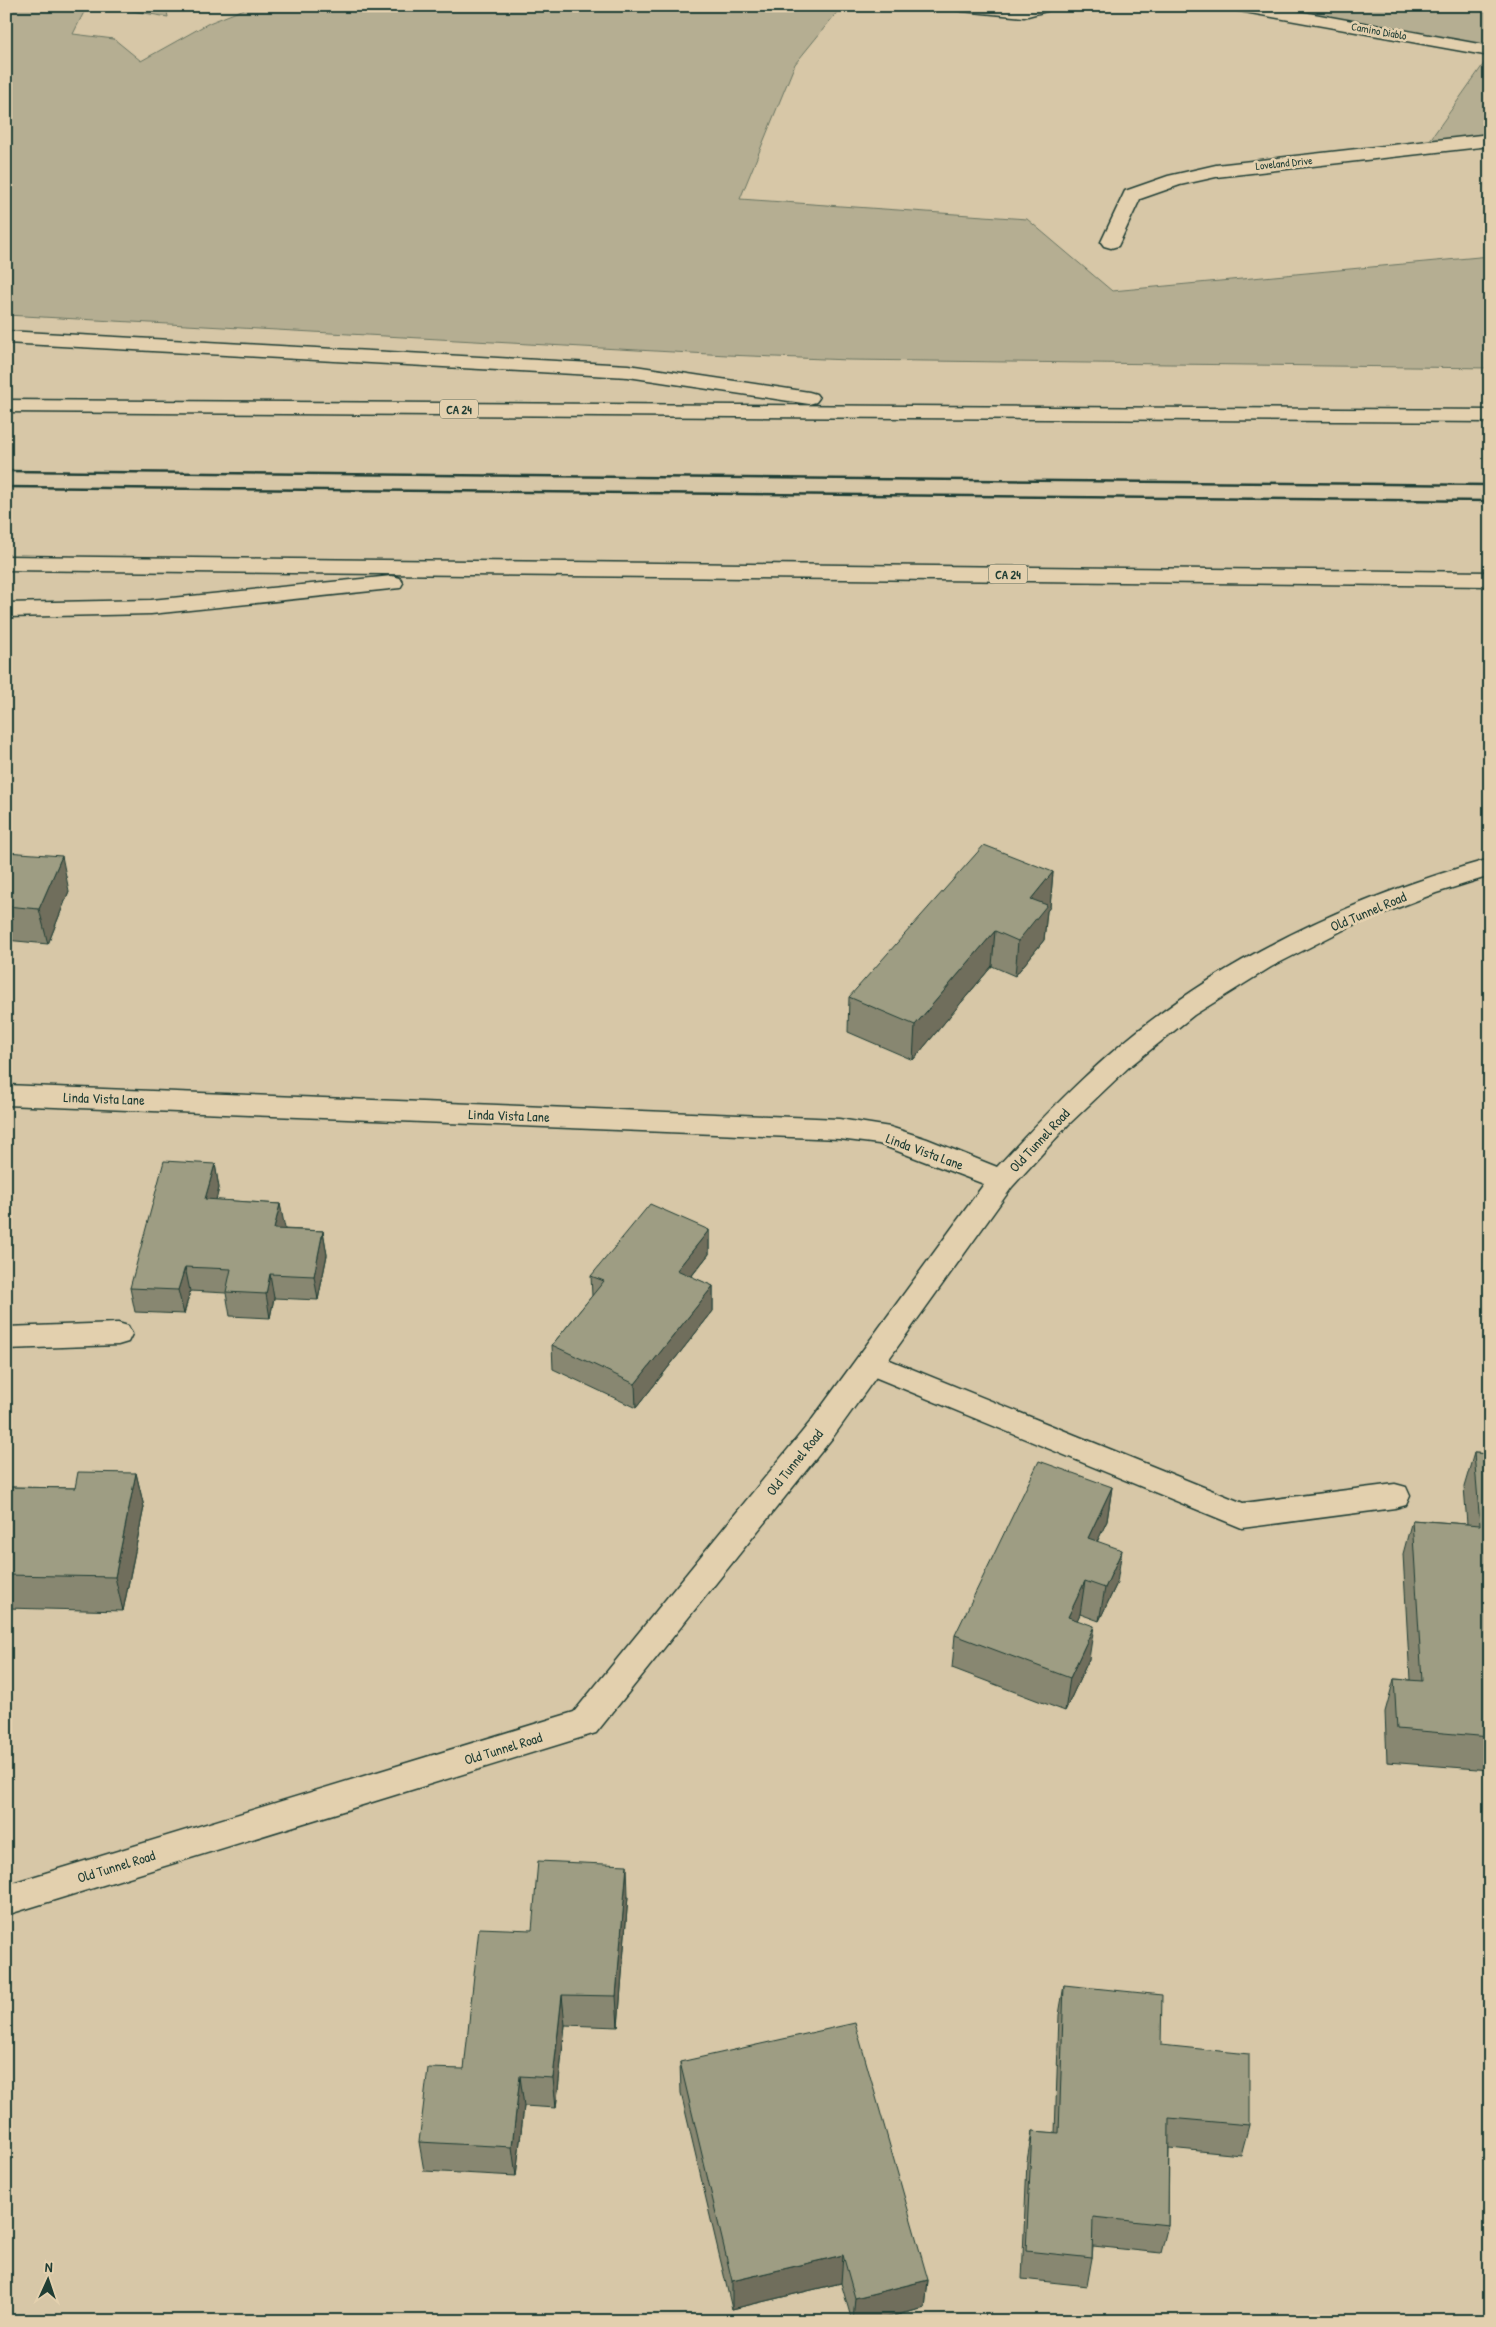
<svg xmlns="http://www.w3.org/2000/svg" width="1496" height="2327" font-family="'Patrick Hand',sans-serif">
<style>
.green{fill:#b5ae92;stroke:#6a7663}
.lines{fill:none;stroke-linecap:round;stroke-linejoin:round}
.lane-casing{stroke:#1f3d34;stroke-width:3}
.street-casing{stroke:#1f3d34;stroke-width:3}
.secondary-casing{stroke:#1f3d34;stroke-width:3}
.highway-casing{stroke:#1f3d34;stroke-width:3}
.lane{fill:#e3d0ae;fill-rule:evenodd}
.street{fill:#e3d0ae;fill-rule:evenodd}
.secondary{fill:#e3d0ae;fill-rule:evenodd}
.highway{fill:#e3d0ae;fill-rule:evenodd}
.rail{stroke:#1f3d34;stroke-width:2.5}
.wall{fill:#888771;stroke:#1f3d34}
.shaded-wall{fill:#6f6e5c;stroke:#1f3d34}
.building{fill:#9e9d83;stroke:#1f3d34}
.labels{text-anchor:middle;dominant-baseline:central;stroke-width:5;stroke-linejoin:round;paint-order:stroke}
.far-street-label{font-size:11px;fill:#1f3d34;stroke:#e3d0ae}
.shield{fill:#e3d0ae;stroke:#5a6959;stroke-width:1}
.shield-label{font-size:12px;font-weight:bold;fill:#1f3d34}
.street-label{font-size:14px;fill:#1f3d34;stroke:#e3d0ae}
</style>
<rect width="100%" height="100%" fill="#d7c7a7"/>
<filter id="ink" filterUnits="userSpaceOnUse"><feTurbulence type="fractalNoise" baseFrequency=".02" numOctaves="2"/><feDisplacementMap in="SourceGraphic" scale="10" xChannelSelector="R" yChannelSelector="G"/><feConvolveMatrix kernelMatrix="1 2 1 2 8 2 1 2 1" color-interpolation-filters="sRGB"/></filter>
<g filter="url(#ink)">
<path class="green" d="M6,6H87L73,34L114,39L141,61L209,23L252,6H842L795,64L740,199L1027,219L1112,291L1490,256V368L848,360L727,355L6,315Z
M103,6H166L168,17Z
M1239,6H1490V51Z
M1490,55V140L1425,147Z"/>
<g class="lines">
<g class="lane-casing">
<path id="lane" d="M953,6H1053L1050,10L1024,17L962,11L956,10Z
M118,1323L128,1326L132,1334L128,1342L118,1345L6,1349V1327Z
M870,1352L1243,1503L1395,1484L1406,1487L1410,1496L1406,1505L1395,1508L1242,1528L860,1371L855,1363L860,1355Z"/>
</g>
<g class="street-casing">
<path id="street" d="M1490,134V146L1216,177L1180,185L1140,199L1118,246L1111,248L1104,246L1101,242L1125,191L1168,176L1216,165Z
M1490,859V876L1436,893L1353,925L1271,967L1194,1015L1129,1067L1068,1125L1012,1187L833,1437L596,1733L6,1915V1885L574,1712L811,1421L984,1184L879,1144L839,1139L6,1105V1085L839,1119L890,1127L927,1139L997,1167C1033,1128 1069,1090 1109,1055C1215,961 1355,896 1490,859Z"/>
</g>
<g class="secondary-casing">
<path id="secondary" d="M1230,6H1270L1490,46V56L1239,11L1233,10Z"/>
</g>
<g class="highway-casing">
<path id="highway" d="M6,331L628,365L809,392L816,394L819,398L816,402L809,404L628,377L6,343Z
M6,400L1490,410V422L6,412Z
M6,556L1490,572V586L6,570Z
M392,576L400,578L403,583L400,588L151,614L6,617V603L151,600Z"/>
</g>
<use href="#lane" class="lane"/>
<use href="#street" class="street"/>
<use href="#secondary" class="secondary"/>
<use href="#highway" class="highway"/>
<path class="rail" d="M6,471L1490,485
M6,487L1490,501"/>
</g>
<path class="wall" d="M6,852L69,891L48,944L6,940Z
M1053,872L1050,907L1047,911L1044,940L1015,976L992,966L913,1060L848,1032L849,997Z
M215,1164L219,1188L216,1200L280,1204L284,1229L323,1231L327,1255L318,1300L274,1298L270,1318L230,1316L226,1293L190,1291L184,1314L135,1312L130,1288Z
M709,1230V1254L691,1277L713,1286V1311L636,1408L553,1369L552,1345L592,1296L591,1276Z
M1474,1453L1490,1454V1770L1387,1762L1385,1712L1394,1679L1410,1680L1403,1554L1412,1520L1467,1524L1464,1487Z
M136,1473L144,1507L123,1611L6,1608V1487L75,1488Z
M1112,1487L1107,1521L1097,1541L1117,1583L1099,1621L1080,1614L1077,1620L1089,1659L1065,1711L952,1668L955,1635Z
M628,1896L618,2027L565,2025L556,2108L524,2106L516,2176L424,2171L419,2142L464,2069L532,1930Z
M1064,1985L1161,2045L1249,2125L1241,2155L1169,2148L1168,2225L1161,2253L1093,2246L1092,2258L1087,2286L1022,2279L1027,2161L1032,2131L1055,2133L1059,2015Z
M680,2062L928,2280L925,2308L872,2321H852L841,2283L732,2309L681,2093Z"/>
<path class="shaded-wall" d="M62,856L69,891L48,944L39,909Z
M1053,872L1050,907L1047,911L1044,940L1015,976L1018,941L1031,899Z
M995,931L992,966L913,1060L915,1025Z
M215,1164L219,1188L210,1224L205,1199Z
M280,1204L285,1228L279,1253L274,1229Z
M709,1230V1254L677,1294V1270Z
M323,1231L327,1255L318,1300L314,1276Z
M185,1267L190,1291L184,1314L178,1290Z
M270,1274L274,1298L270,1318L266,1294Z
M713,1286V1311L636,1408L635,1384Z
M136,1473L144,1507L123,1611L115,1577Z
M1112,1487L1107,1521L1083,1572L1088,1538Z
M1122,1550L1117,1583L1099,1621L1105,1588Z
M1085,1581L1080,1614L1064,1650L1068,1617Z
M1094,1626L1089,1659L1065,1711L1070,1678Z
M627,1865L628,1896L618,2027L616,1996Z
M562,1995L565,2025L556,2108L553,2078Z
M520,2076L524,2106L516,2176L512,2147Z
M843,2255L841,2283L732,2309V2281Z
M928,2280L925,2308L872,2321H853L855,2298Z"/>
<path class="building" d="M984,845L1053,872L1031,899L1047,905L1018,941L995,931L915,1025L849,997Z
M6,852L62,856L39,909L6,906Z
M164,1161L215,1164L205,1199L280,1204L274,1229L323,1231L314,1276L270,1274L266,1294L226,1292L231,1269L185,1267L178,1290L130,1288Z
M650,1204L709,1230L677,1270L713,1286L635,1384L552,1345L604,1281L591,1276Z
M1474,1453L1490,1454V1737L1397,1729L1394,1679L1422,1681L1412,1520L1480,1525Z
M1039,1461L1112,1487L1088,1538L1122,1550L1105,1588L1085,1581L1068,1617L1094,1626L1070,1678L955,1635Z
M78,1472L136,1473L115,1577L6,1575V1487L75,1488Z
M538,1861L627,1865L616,1996L562,1995L553,2078L520,2076L512,2147L419,2142L428,2068L464,2069L479,1928L532,1930Z
M1064,1985L1162,1995L1161,2045L1249,2054V2125L1169,2118L1168,2225L1093,2217L1092,2258L1026,2251L1032,2131L1059,2133Z
M855,2023L928,2280L855,2298L843,2255L732,2281L680,2062Z"/>
</g>
<g class="labels">
<g class="far-street-label">
<text transform="translate(1379 31) rotate(10)">Camino Diablo</text>
<text transform="translate(1284 163) rotate(-6)">Loveland Drive</text>
</g>
<g class="shield">
<rect x="440" y="399.5" width="38" height="19" rx="4"/>
<rect x="989" y="564.5" width="38" height="19" rx="4"/>
</g>
<g class="shield-label">
<text x="459" y="409">CA 24</text>
<text x="1008" y="574">CA 24</text>
</g>
<g class="street-label">
<text transform="translate(1368 911) rotate(-23)">Old Tunnel Road</text>
<text transform="translate(104 1098) rotate(2)">Linda Vista Lane</text>
<text transform="translate(509 1115) rotate(2)">Linda Vista Lane</text>
<text transform="translate(1039 1140) rotate(-47)">Old Tunnel Road</text>
<text transform="translate(925 1151) rotate(20)">Linda Vista Lane</text>
<text transform="translate(794 1462) rotate(-51)">Old Tunnel Road</text>
<text transform="translate(503 1748) rotate(-17)">Old Tunnel Road</text>
<text transform="translate(116 1866) rotate(-17)">Old Tunnel Road</text>
</g>
</g>
<rect width="1496" height="2327" fill="none" stroke="#e3d0ae" stroke-width="25"/>
<rect x="12" y="12" width="1471" height="2302" fill="none" stroke="#1f3d34" stroke-width="2" filter="url(#ink)"/>
<g transform="translate(48 2280) rotate(3)" stroke="#e3d0ae" stroke-width="4" paint-order="stroke">
<path d="M0-4L9 19L0 12L-9 19Z" fill="#1f3d34"/>
<text y="-8" font-size="14" font-weight="bold" text-anchor="middle" fill="#1f3d34">N</text>
</g>
</svg>
